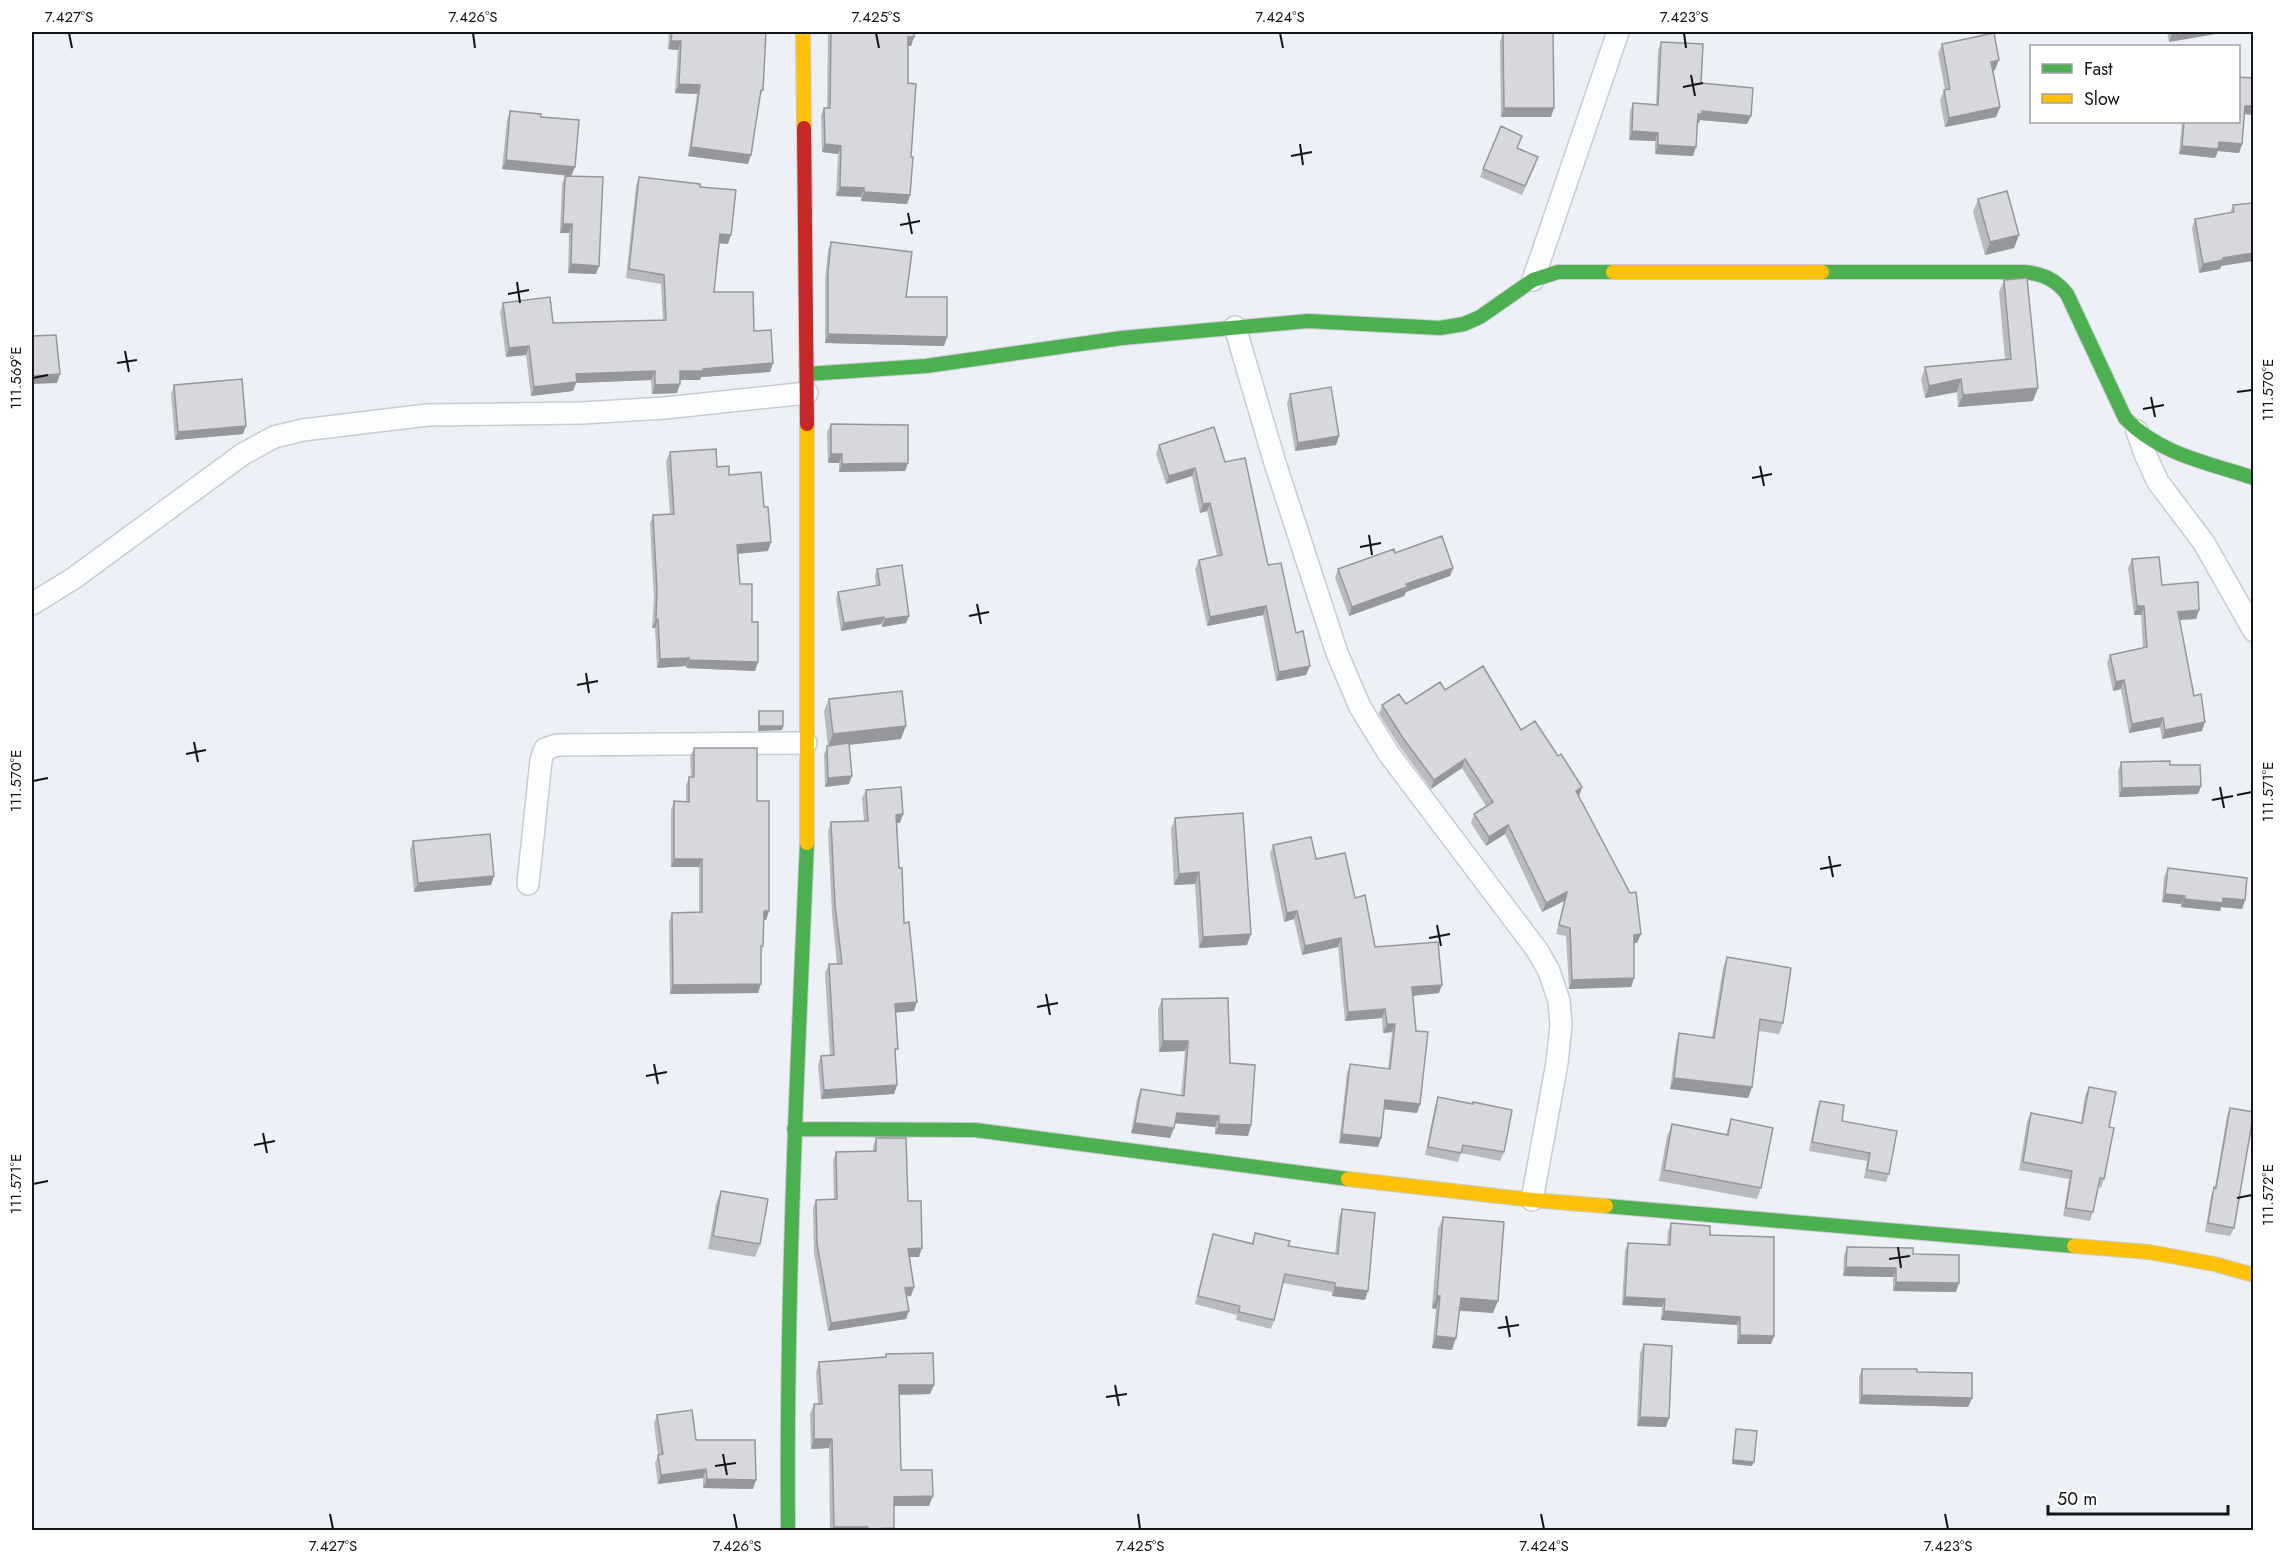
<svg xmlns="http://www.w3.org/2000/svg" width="2285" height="1562" font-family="Jost,sans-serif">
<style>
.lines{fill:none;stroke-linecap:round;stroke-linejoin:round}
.street-casing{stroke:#c8cbd0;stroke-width:24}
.fast-casing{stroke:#c8cbd0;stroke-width:16}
.slow-casing{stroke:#c8cbd0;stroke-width:16}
.jam-casing{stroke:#c8cbd0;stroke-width:16}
.street{stroke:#fcfdfe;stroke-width:21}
.fast{stroke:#4caf50;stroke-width:14}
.slow{stroke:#ffc107;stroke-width:14}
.jam{stroke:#c62828;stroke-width:14}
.wall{fill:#b8babe}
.shaded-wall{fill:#96979b}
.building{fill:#d6d8dd;stroke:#96979b;stroke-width:1.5}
.ticks{fill:none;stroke:#131519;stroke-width:2}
.neatline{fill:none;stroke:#131519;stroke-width:2}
.ticks-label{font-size:15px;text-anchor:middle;fill:#131519}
</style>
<rect width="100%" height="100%" fill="#edf0f7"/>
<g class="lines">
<g class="street-casing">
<path id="street" d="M1533,280L1618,32
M1235,327L1275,463L1337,653L1360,707L1389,754L1537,950L1549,971L1559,1001L1561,1025L1557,1063L1532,1200
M2137,431L2145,454L2158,482L2204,543L2254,631
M32,604L74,578L243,454L274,437L303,430L427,415L582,413L665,408L807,393
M528,884L541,760L545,749L557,745L806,743"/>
</g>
<g class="fast-casing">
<path id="fast" d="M1822,272H2024C2043,274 2055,279 2067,294L2125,418C2158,454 2209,463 2254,478
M807,374L926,366L1122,338L1308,321L1440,328L1464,324L1480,317L1533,280L1558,272H1613
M794,1129L975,1130L1348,1179
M1606,1206L2074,1246
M788,1530C786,1301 797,1072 807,843"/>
</g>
<g class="slow-casing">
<path id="slow" d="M803,32L804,128
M1613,272H1822
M807,843V424
M1348,1179L1532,1200L1606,1206
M2074,1246L2149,1252L2214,1264L2254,1275"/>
</g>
<g class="jam-casing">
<path id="jam" d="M804,128L807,424"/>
</g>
<use href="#street" class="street"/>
<use href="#fast" class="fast"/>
<use href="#slow" class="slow"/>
<use href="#jam" class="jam"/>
</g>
<path class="wall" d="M669,32H766L763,90L759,99L748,164L688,156L697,94L675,93L678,50L668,49Z
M828,32H914V37L911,46H908V83L911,157L910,195L907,204L861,201V197L836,196L838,154L822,152L821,116L824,108H827Z
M2167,32H2227L2169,42Z
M1503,33L1551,117H1501L1500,41Z
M1661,42L1701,83L1751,116L1747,124L1700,120L1699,123H1697L1693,156L1655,154V141L1629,140L1630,112L1633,103L1656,104L1658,51Z
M1942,44L1995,70L1993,71L2000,107L1996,117L1945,127L1940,100L1944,90H1945L1938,53Z
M510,111L541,117L575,167L571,176L502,169L507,120Z
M2244,114L2242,144L2239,153L2218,151L2215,158L2179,154L2182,122H2238Z
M1518,149L1535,166L1522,195L1480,177L1483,169Z
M565,176L596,274L568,273L569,233H560L562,184Z
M639,177L700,187L728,244L719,243L714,292L754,331L773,363L770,372L701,377L700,380H680L677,393L652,394L651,380L576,383L573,391L531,396L526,355L506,357L500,312L503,303L553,323L663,320L661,284L626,278L636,186Z
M1978,199L2019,235L2014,248L1985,255L1973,212Z
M2253,203L2220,269L2199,273L2192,228L2195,219L2230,213L2233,205Z
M831,242L906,297L947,337L944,346L825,343V281L828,250Z
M2004,280L2033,401L1958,407L1957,392L1925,398L1921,379L1925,367L2005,360L1999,292Z
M174,385L243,434L175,440L171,394Z
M1290,394L1339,436L1336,445L1295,451L1287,403Z
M831,424L908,463L905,471L839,472V463H828L827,432Z
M1159,445L1225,462L1296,633L1306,675L1276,681L1263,615L1207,626L1195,569L1199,560L1217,556L1207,511L1200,513L1192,476L1166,484L1156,454Z
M670,452L717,467L729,475L768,551L738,554L740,584L752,622L758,662L755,671L686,668V666L657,668L655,628H652L654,599L650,524L653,515L670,514L666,461Z
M1395,553L1453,568L1450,576L1406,592L1404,596L1349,616L1335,578L1338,569Z
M2132,559L2162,585L2199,610L2196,619L2179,620L2194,696L2202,731L2162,739L2160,727L2129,733L2121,689L2113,691L2107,663L2110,655L2143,648L2141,615H2134L2128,568Z
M877,569L909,616L906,623L882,627L881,624L841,631L836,599L838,592L876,586L875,576Z
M1445,690L1521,730L1558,756L1582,787L1579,796L1637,943H1634V978L1631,987L1569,989L1566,936L1556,934L1564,901L1542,912L1505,834L1486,846L1471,823L1474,814L1486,806L1462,768L1431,789L1400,747L1379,714L1382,705L1406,704Z
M829,699L901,739L849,745V784L825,787L824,754L828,746L824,711Z
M759,711L783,726L782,730L758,731V715Z
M694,748L757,801L769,911L766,920H763V946L761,953L758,993L670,994L669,922L672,913L699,912V867H671V810L674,801L686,802V785L689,777H691L690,757Z
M2121,762L2170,765L2201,786L2198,794L2119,797L2118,771Z
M866,790L903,814L900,823H897L899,868L904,923L914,1011L895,1012V1057L897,1085L894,1094L821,1099L818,1065L821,1056H830L825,973L829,964H837L832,914L828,831L831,822L864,821L862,798Z
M1175,818L1247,945L1199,948L1195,884L1174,885L1171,829Z
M413,841L494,876L491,885L414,892L410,850Z
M1273,845L1316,859L1355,898L1375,947L1439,993L1413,996L1420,1104L1417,1113L1384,1109L1381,1138L1378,1147L1339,1143L1347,1073L1350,1064L1388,1069L1392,1032L1383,1033L1382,1018L1345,1021L1338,947L1302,955L1294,919L1284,922L1270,854Z
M2168,868L2245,900L2242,909L2221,907L2220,911L2181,907V904L2162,902L2164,877Z
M1727,957L1783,1023L1779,1034L1759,1031L1752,1087L1748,1098L1670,1089L1676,1044L1679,1033L1712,1037L1723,968Z
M1162,999L1230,1063L1251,1125L1248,1136L1215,1134V1127L1175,1123L1170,1138L1131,1133L1137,1099L1141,1089L1181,1096L1185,1051L1159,1052L1158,1009Z
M2089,1087L2109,1127L2104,1179L2101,1188L2098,1187L2093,1212L2090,1221L2063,1216L2069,1179L2019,1170L2027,1122L2031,1113L2081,1123L2085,1096Z
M1438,1097L1504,1152L1500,1161L1461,1153L1458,1162L1425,1155L1435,1106Z
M1820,1101L1842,1121L1889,1174L1886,1182L1864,1178L1867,1161L1809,1151L1817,1109Z
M2230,1108L2234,1228L2230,1236L2205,1232L2211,1196L2215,1187L2227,1116Z
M1731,1119L1761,1188L1757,1199L1659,1181L1667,1136L1672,1124L1726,1135Z
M876,1138L908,1201L919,1257H910L914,1287L911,1296H907L906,1319L828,1331L814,1253L813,1208L816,1200L834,1199L833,1161L836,1152L873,1151V1147Z
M721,1191L760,1244L755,1257L708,1249L716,1204Z
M1342,1209L1365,1300L1332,1296V1292L1283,1283L1274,1320L1271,1329L1236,1320L1237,1315L1195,1304L1210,1243L1213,1234L1252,1243L1255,1233L1288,1246L1335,1254L1339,1218Z
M1443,1217L1493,1313L1459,1311L1452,1350L1432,1348L1436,1309L1432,1308L1438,1229Z
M1671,1223L1710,1235L1774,1336L1771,1344H1737V1325L1661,1320L1662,1307L1622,1305L1625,1251L1628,1243L1667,1245L1668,1231Z
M1847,1247L1913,1254L1956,1292L1893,1291V1277L1843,1276L1844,1255Z
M1644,1344L1666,1427L1637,1426L1640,1353Z
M886,1354L934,1385L930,1394L900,1395L901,1470L929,1506H894V1530H830L829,1448L811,1449L810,1414L814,1404H818L816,1372L819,1362L885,1357Z
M1862,1369L1917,1372L1972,1398L1968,1407L1859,1404V1377Z
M657,1415L696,1440L753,1489L703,1488V1478L658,1484L655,1463L658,1455L654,1424Z
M1736,1429L1752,1466L1732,1464L1735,1434Z"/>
<path class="shaded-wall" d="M2183,32H2227L2169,42L2172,33Z
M908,37H914L911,46H905Z
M671,41H681L678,50L668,49Z
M1999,60L1995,70L1988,72L1991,62Z
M679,84L700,85L697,94L675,93Z
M2245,106H2253V115L2242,114Z
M2000,107L1996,117L1945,127L1949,118Z
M1504,108H1554L1551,117H1501Z
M1702,111L1751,116L1747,124L1700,120L1699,123H1694L1698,114Z
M1632,131L1658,133L1655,141L1629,140Z
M2219,142L2242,144L2239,153L2218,151L2215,158L2179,154L2182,146Z
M825,144L841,146L838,154L822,152Z
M1658,145L1696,147L1693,156L1655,154Z
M691,147L751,155L748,164L688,156Z
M506,160L575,167L571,176L502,169Z
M840,187L864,188L861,197L836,196Z
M864,192L910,195L907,204L861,201Z
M563,224H572L569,233H560Z
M720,234L731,235L728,244L717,243Z
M2019,235L2014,248L1985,255L1990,242Z
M2253,253V261L2221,266L2220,269L2199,273L2203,264L2223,258Z
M571,264L599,266L596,274L568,273Z
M828,334L947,337L944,346L825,343Z
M529,346L526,355L506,357L509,348Z
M773,363L770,372L701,377L700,380H676L680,371Z
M655,371L651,380L576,383L573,391L531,396L534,387L576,374Z
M60,374L57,383L32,384V376Z
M1961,379L1957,392L1925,398L1929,386Z
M680,384L677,393L652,394L655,385Z
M2038,388L2033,401L1958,407L1963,395Z
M246,426L243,434L175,440L178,432Z
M1339,436L1336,445L1295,451L1298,443Z
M831,454H842L839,463H828Z
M908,463L905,471L839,472L842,464Z
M1195,468L1192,476L1166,484L1169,476Z
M1210,503L1207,511L1200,513L1203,504Z
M771,542L768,551L734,554L737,545Z
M1453,568L1450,576L1406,592L1404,596L1349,616L1352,607L1406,584Z
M1266,606L1263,615L1207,626L1210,617Z
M2137,606H2144L2141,615H2134Z
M2199,610L2196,619L2175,620L2178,612Z
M909,616L906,623L882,627L885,619Z
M884,617L881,624L841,631L844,623Z
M656,619H658L655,628H652Z
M689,658L686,666L657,668L660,659Z
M689,660L758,662L755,671L686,668Z
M1310,666L1306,675L1276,681L1279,672Z
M2124,680L2121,689L2113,691L2116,682Z
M2163,718L2160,727L2129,733L2132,724Z
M2205,722L2202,731L2162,739L2165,730Z
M759,726H783L782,730L758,731Z
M906,726L901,739L828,747L833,734Z
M1465,759L1462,768L1431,789L1434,780Z
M852,776L849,784L825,787L828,778Z
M2201,786L2198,794L2119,797L2122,788Z
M1582,787L1579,796L1576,791Z
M903,814L900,823H893L896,815Z
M1508,825L1505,834L1486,846L1489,837Z
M674,859H702L699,867H671Z
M1199,872L1195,884L1174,885L1179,874Z
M494,876L491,885L414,892L418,883Z
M1567,892L1564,901L1542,912L1546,903Z
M2165,894L2185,896L2181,904L2162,902Z
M2223,898L2245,900L2242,909L2221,907L2220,911L2181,907L2184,899Z
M764,911H769L766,920H760Z
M1297,911L1294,919L1284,922L1287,913Z
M1251,934L1247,945L1199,948L1203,937Z
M1641,934L1637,943H1631L1634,935Z
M1341,938L1338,947L1302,955L1305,946Z
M1634,978L1631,987L1569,989L1572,980Z
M761,984L758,993L670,994L673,985Z
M1442,985L1439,993L1409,996L1412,987Z
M917,1002L914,1011L892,1013L895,1004Z
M1385,1009L1382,1018L1345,1021L1348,1012Z
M1387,1024H1395L1392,1032L1383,1033Z
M1163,1041H1188L1185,1051L1159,1052Z
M1674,1078L1752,1087L1748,1098L1670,1089Z
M897,1085L894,1094L821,1099L824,1090Z
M1385,1100L1420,1104L1417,1113L1382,1109Z
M1177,1113L1219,1116L1215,1127L1173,1123Z
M1135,1123L1174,1128L1170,1138L1131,1133Z
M1219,1124L1251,1125L1248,1136L1215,1134Z
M1342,1134L1381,1138L1378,1147L1339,1143Z
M922,1248L919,1257H905L908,1249Z
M1846,1267L1896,1268L1893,1277L1843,1276Z
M1896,1282L1959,1283L1956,1292L1893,1291Z
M914,1287L911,1296L902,1297L905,1288Z
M1335,1287L1368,1291L1365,1300L1332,1296Z
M1437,1296H1440L1436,1309L1432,1308Z
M1625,1297L1665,1299L1662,1307L1622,1305Z
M1461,1298L1498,1301L1493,1313L1456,1310Z
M909,1311L906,1319L828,1331L831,1323Z
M1664,1311L1740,1317L1737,1325L1661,1320Z
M1740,1335L1774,1336L1771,1344H1737Z
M1436,1336L1456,1338L1452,1350L1432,1348Z
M899,1385H934L930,1394L896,1395Z
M1862,1395L1972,1398L1968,1407L1859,1404Z
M1640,1417L1669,1418L1666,1427L1637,1426Z
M814,1439H832L829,1448L811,1449Z
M1733,1460L1754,1462L1752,1466L1732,1464Z
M706,1469L703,1478L658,1484L661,1475Z
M707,1479L756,1480L753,1489L703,1488Z
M933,1496L929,1506H890L894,1497Z
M834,1527H868L866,1530H832Z
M894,1528V1530H867L868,1529Z"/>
<path class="building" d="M672,32H766L763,90H761L751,155L691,147L700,85L679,84L681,41H671Z
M831,32H914V37H908V83L916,84L911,157H913L910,195L864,192V188L840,187L841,146L825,144L824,108H830Z
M1553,32L1554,108H1504L1503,33Z
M1994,33L1999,60L1991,62L2000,107L1949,118L1944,90L1950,89L1942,44Z
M1661,42L1703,44L1701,83L1753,88L1751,116L1702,111V114H1698L1696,147L1658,145V133L1632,131L1633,103L1658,105Z
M2238,77L2253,78V106H2245L2242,144L2219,142L2218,149L2182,146L2184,122H2238Z
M510,111L541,114V117L579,120L575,167L506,160Z
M1501,126L1522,136L1517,148L1538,157L1525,186L1483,169Z
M565,176L603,177L599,266L571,264L572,224H563Z
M639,177L700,184V187L736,190L731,235L720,234L714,292H753L754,331L771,330L773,363L703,369V371H680V384L655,385V371L576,374L577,382L534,387L529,346L509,348L503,303L550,297L553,323L666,320L664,275L629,269Z
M2007,191L2019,235L1990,242L1978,199Z
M2253,203V253L2223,258V260L2203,264L2195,219L2234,212L2233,205Z
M831,242L912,252L906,297H947V337L828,334V272Z
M2027,278L2038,388L1963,395L1961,379L1929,386L1925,367L2011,359L2004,280Z
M56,335L60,374L32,376V336Z
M242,379L246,426L178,432L174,385Z
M1331,387L1339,436L1298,443L1290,394Z
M831,424L908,425V463L842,464V454H831Z
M1214,427L1225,462L1245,458L1268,565L1281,563L1296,633L1303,631L1310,666L1279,672L1266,606L1210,617L1199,560L1222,555L1210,503L1203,504L1195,468L1169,476L1159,445Z
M716,449L717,467L729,466V475L761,472L764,507H768L771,542L737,545L740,584H752V622H758V662L689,660V658L660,659L658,619H656L657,590L653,515L674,514L670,452Z
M1442,536L1453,568L1406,584L1407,587L1352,607L1338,569L1394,549L1395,553Z
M2159,557L2162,585L2198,582L2199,610L2178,612L2194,696L2201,694L2205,722L2165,730L2163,718L2132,724L2124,680L2116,682L2110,655L2147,647L2144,606H2137L2132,559Z
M902,565L909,616L885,619L884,617L844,623L838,592L880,585L877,569Z
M1483,666L1521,730L1535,721L1558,756L1561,754L1582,787L1576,791L1630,893L1636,892L1641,934L1634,935V978L1572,980L1570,928L1559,925L1567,892L1546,903L1508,825L1489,837L1474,814L1493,802L1465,759L1434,780L1403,738L1382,705L1399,694L1406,704L1440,682L1445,690Z
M902,691L906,726L833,734L829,699Z
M759,711H783V726H759Z
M849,743L852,776L828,778L827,746Z
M694,748H757V801H769V911H764L763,946H761V984L673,985L672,913L702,912V859H674V801L689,802V777H694Z
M2170,761V765H2200L2201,786L2122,788L2121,762Z
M901,787L903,814L896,815L899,868H902L904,923L909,922L917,1002L895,1004L898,1049H895L897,1085L824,1090L821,1056L834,1055L829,964H842L835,905L831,822L868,821L866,790Z
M1243,813L1251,934L1203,937L1199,872L1179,874L1175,818Z
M490,834L494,876L418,883L413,841Z
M1311,837L1316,859L1345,853L1355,898L1365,895L1375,947L1438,942L1442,985L1412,987L1416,1031L1428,1032L1420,1104L1385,1100L1381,1138L1342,1134L1350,1064L1390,1069L1395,1024H1387L1385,1009L1348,1012L1341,938L1305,946L1297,911L1287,913L1273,845Z
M2168,868L2247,878L2245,900L2223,898V903L2184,899L2185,896L2165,894Z
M1727,957L1791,968L1783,1023L1760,1019L1752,1087L1674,1078L1679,1033L1714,1038Z
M1228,998L1230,1063L1255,1065L1251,1125L1219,1124V1116L1177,1113L1174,1128L1135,1123L1141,1089L1184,1096L1188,1041H1163L1162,999Z
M2089,1087L2116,1092L2109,1127L2114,1128L2104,1179L2100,1178L2093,1212L2066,1208L2072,1171L2023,1162L2031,1113L2082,1123Z
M1438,1097L1473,1104V1102L1512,1110L1504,1152L1463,1145L1461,1153L1428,1147Z
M1820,1101L1844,1105L1842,1121L1897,1131L1889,1174L1867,1170L1870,1153L1812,1142Z
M2230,1108L2253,1112V1117L2234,1228L2208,1223L2214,1187L2216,1188Z
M1731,1119L1773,1128L1761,1188L1664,1170L1672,1124L1728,1135Z
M876,1138H906L908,1201H921L922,1248L908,1249L914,1287L905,1288L909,1311L831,1323L817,1244L816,1200L837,1199L836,1152L876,1151Z
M721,1191L768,1199L760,1244L713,1236Z
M1342,1209L1375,1213L1368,1291L1335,1287V1283L1285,1274L1274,1320L1239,1312L1240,1306L1198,1296L1213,1234L1253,1244L1255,1233L1290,1241L1288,1246L1338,1254Z
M1443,1217L1504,1222L1498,1301L1461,1298L1456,1338L1436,1336L1440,1296H1437Z
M1671,1223L1710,1226V1235L1774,1237V1336L1740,1335V1317L1664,1311L1665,1299L1625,1297L1628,1243L1670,1245Z
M1847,1247L1913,1248V1254L1959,1255V1283L1896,1282V1268L1846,1267Z
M1644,1344L1672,1346L1669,1418L1640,1417Z
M933,1353L934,1385H899L901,1470H932L933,1496L894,1497V1528L868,1529V1527H834L832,1439H814V1404H822L819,1362L886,1357V1354Z
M1862,1369H1917V1372L1972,1373V1398L1862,1395Z
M692,1410L696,1440H755L756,1480L707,1479L706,1469L661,1475L658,1455L663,1454L657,1415Z
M1736,1429L1757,1431L1754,1462L1733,1460Z"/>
<path class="ticks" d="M69,33L72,48M473,33L475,48M876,33L879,48M1280,33L1283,48M1684,33L1686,48M1691,75L1695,96M1683,87L1703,83M1300,144L1303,165M1291,156L1312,152M908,213L912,234M900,225L920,221M517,282L520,303M508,294L529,290M125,351L129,372M117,363L137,360M33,378L48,375M2237,392L2252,390M2151,397L2155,417M2143,409L2164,405M1760,466L1764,486M1752,478L1772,474M1369,535L1372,555M1360,547L1381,543M977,604L981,624M969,616L989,612M586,673L589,693M577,685L598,681M194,742L198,762M186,754L206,750M33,781L48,778M2220,787L2224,808M2237,795L2252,792M2212,800L2233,796M1829,856L1833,877M1820,869L1841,865M1437,925L1441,946M1429,938L1450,934M1046,994L1050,1015M1037,1007L1058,1003M654,1064L658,1084M646,1076L667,1072M263,1133L267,1153M254,1145L275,1141M33,1184L48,1181M2237,1198L2252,1195M1898,1247L1901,1268M1889,1259L1910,1256M1506,1316L1510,1337M1498,1328L1519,1325M1115,1385L1119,1406M1106,1397L1127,1394M723,1454L727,1475M715,1466L736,1463M330,1514L333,1529M734,1514L737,1529M1138,1514L1140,1529M1541,1514L1544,1529M1945,1514L1948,1529"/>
<rect width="2285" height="1562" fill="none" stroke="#ffffff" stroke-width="66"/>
<rect x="2030" y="45" width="210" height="78" fill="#ffffff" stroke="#a1a1a3" stroke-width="1.5"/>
<rect x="2042" y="64" width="30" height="9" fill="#4caf50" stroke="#a1a1a3" stroke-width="1.5"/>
<text x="2084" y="75" font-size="18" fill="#131519">Fast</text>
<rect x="2042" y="94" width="30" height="9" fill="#ffc107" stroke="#a1a1a3" stroke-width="1.5"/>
<text x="2084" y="105" font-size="18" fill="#131519">Slow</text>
<path d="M2048 1505v9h180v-9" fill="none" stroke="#131519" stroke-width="3"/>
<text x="2057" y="1505" font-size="18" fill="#131519" stroke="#ffffff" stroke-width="4.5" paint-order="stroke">50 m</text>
<rect x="33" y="33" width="2219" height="1496" class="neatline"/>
<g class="ticks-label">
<text x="69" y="22">7.427°S</text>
<text x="473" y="22">7.426°S</text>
<text x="876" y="22">7.425°S</text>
<text x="1280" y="22">7.424°S</text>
<text x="1684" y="22">7.423°S</text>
<text transform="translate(16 378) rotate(-90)" y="5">111.569°E</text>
<text transform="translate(2268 390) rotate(-90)" y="5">111.570°E</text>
<text transform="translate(16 781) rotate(-90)" y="5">111.570°E</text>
<text transform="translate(2268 792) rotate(-90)" y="5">111.571°E</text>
<text transform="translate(16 1184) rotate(-90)" y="5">111.571°E</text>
<text transform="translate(2268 1195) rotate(-90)" y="5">111.572°E</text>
<text x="333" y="1551">7.427°S</text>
<text x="737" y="1551">7.426°S</text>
<text x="1140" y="1551">7.425°S</text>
<text x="1544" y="1551">7.424°S</text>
<text x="1948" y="1551">7.423°S</text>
</g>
</svg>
